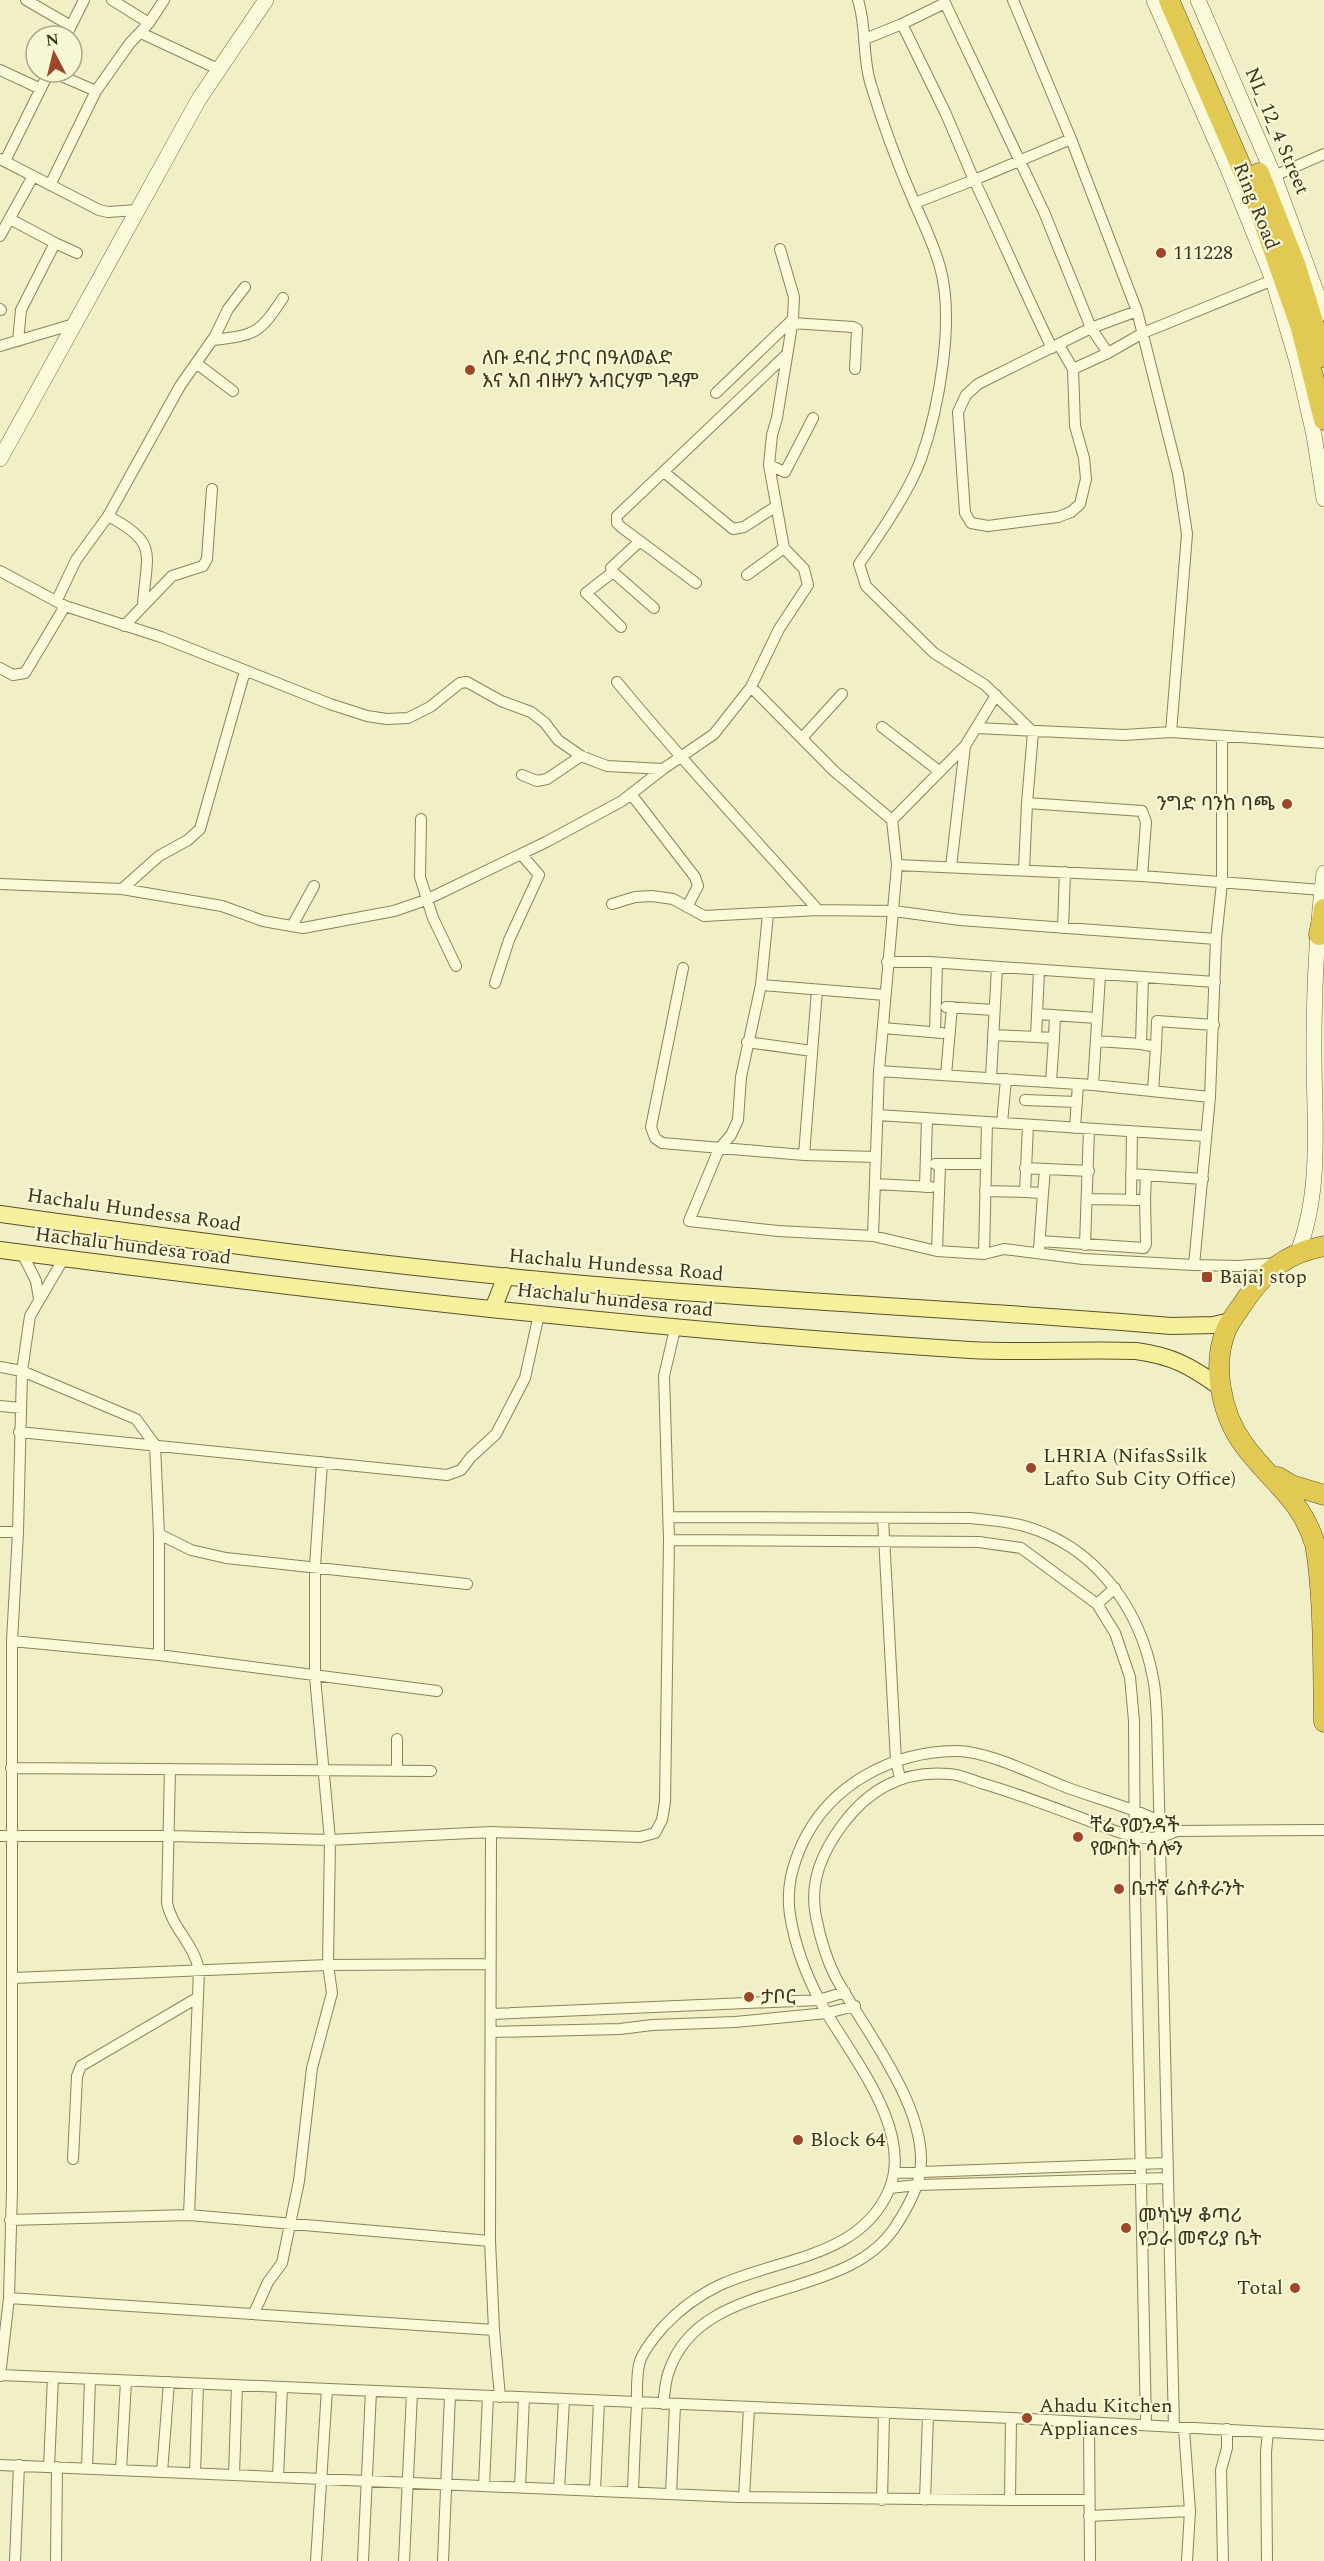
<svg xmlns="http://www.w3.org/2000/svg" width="1324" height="2561" font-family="Spectral,'Noto Sans Ethiopic',serif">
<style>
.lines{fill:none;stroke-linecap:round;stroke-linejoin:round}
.street-casing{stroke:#8c825a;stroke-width:12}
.secondary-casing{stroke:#6e623d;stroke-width:16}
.primary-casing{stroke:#5a4e2e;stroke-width:18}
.highway-casing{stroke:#5a4e2e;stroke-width:21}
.street{stroke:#faf9d9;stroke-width:10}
.secondary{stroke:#faf9d9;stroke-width:15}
.primary{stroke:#f4f09c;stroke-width:16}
.highway{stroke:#e2c954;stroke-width:20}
.poi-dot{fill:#9d4628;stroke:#f7f6d5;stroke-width:2}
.labels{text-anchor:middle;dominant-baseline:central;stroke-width:4.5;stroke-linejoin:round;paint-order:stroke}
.street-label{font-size:20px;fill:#3c341f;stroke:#f7f6d5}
.poi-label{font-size:20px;fill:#3c341f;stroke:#f7f6d5;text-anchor:start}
</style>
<rect width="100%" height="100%" fill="#f0efc5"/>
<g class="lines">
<g class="street-casing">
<path id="street" d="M26,0L71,26
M112,0L149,23
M858,0C867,28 862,58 871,85C883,125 898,165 915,204C924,225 934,245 940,267C955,320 939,408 921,459C909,492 879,535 859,564L866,586L934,653L985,685L1033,732L1027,803L1142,811L1146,822L1142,876
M1013,0L1071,139L1137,311L1178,474L1187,534L1171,732L1324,743
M902,24L945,3L1044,212L1091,328L1108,353
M141,33L218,69
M66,36L84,0
M865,39L902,24L946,114L974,180L1071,139
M0,70L41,89
M52,72L96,91
M0,159L99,210L108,212L137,210
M5,161L49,72
M1274,176L1324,154
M50,185L96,91L130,43L149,23L164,0
M915,203L974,180C1001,236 1025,293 1052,348
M10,219L55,243
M0,236L33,176
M0,309L1,310
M792,323L853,327L857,329L855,369
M213,340C256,335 259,334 283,298
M18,341L21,310L55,243L77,253
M1059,345L1073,369L1075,426L1084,458L1086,479L1080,504L1071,512L1058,517L988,526L971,523L965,513L958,412L966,395L978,384L1091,328L1137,311
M0,346L74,324
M196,363L233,391
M1073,369L1108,353L1143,333L1273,280
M716,393L793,319
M769,465L785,472L813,418
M664,472L733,529L744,527L775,507
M108,516L180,386L215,336L228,309L245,287
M640,541L611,568L613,572L654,608
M0,571L65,606L161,637L330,704L367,716L387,719L408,718L430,707L460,683L467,682L501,701L531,712L545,723L558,740L581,756L607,766L663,769
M613,572L586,593L621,627
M747,575L784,548
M696,583L621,527L617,523V516L787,354
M57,600L76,560L108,516C160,543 146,554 143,605
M124,626L172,576L203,566L207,559L212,489
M0,668L13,675L25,673L65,606
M617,682C682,761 751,834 818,910
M751,687L834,771L892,820
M882,727L939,771
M976,728L1124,735L1171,732
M802,738L842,694
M522,775L537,781L547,779L581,756
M631,794L695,877L698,886L687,907
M421,819L420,877L433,918L456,966
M897,865L892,820L965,746L996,695
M951,867L965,746
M1024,870L1027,803
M0,884L122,889L222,906L263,921L303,928L394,911L426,900L546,842L622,801L663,769L714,734L751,687L779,629L808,585L804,569L784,548L769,465L772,435L777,418L793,319L794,297L780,249
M122,889L159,856L188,840L200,829L245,671
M612,904L635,897L652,896L673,899L704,916L818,910L894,911L960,920L1216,939
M768,914L761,985L741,1077L738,1120L731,1135L719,1149L689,1221L778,1231L873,1236L937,1251L984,1254L1004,1249L1083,1259L1194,1265L1238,1266L1278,1263
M292,926L314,886
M1063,928L1065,872
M887,962H930L1215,982
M683,968L651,1127L655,1138L662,1143L804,1155L876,1157
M1039,971L1036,1037L1054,1038L1051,1082
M1143,977L1141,1044L1156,1047L1153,1091
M495,983L509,940L539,875L521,854
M761,985L885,995
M946,1007L994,1010
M1037,1014L1097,1018
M883,1028L942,1033
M935,1032L937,963
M993,1035L1036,1037
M1054,1038L1055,1015
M1097,1041L1141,1044
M747,1042L812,1051
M1156,1047L1157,1021L1214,1025
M879,1071L1093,1085L1210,1097
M946,1075L952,1007
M991,1078L997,967
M1093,1085L1100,976
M1025,1100L1077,1102
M878,1115L1205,1136
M1002,1123L1006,1079
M1028,1125L1025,1192L1043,1193L1039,1249
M1075,1128L1078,1084
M804,1155L817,990
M935,1164H985
M1025,1168L1089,1171
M1131,1174L1203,1179
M875,1184L931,1187
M925,1187L927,1118
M985,1191L1025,1192
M1043,1193L1045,1169
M1131,1200L1132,1132
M1145,1200L1146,1175
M873,1236L879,1071L897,865L1142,876L1322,890
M1040,1241L1144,1248L1146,1244L1145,1200L1087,1199
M1085,1245L1089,1129
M937,1251L940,1165
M22,1253L36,1281L39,1299
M984,1254L987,1122
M1194,1265L1210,1097L1216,939L1222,883V736
M0,1367L22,1371L136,1419L155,1445L159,1534V1655
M0,1406L21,1408
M19,1432L447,1475L461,1470L471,1457L496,1434L525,1378L539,1314
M669,1517L970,1518C988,1520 1006,1521 1024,1526C1095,1546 1140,1608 1153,1678C1156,1691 1156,1705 1157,1719L1174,2427
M883,1518L896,1761L900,1778
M0,1532H18
M159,1534L191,1550L226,1558L467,1584
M669,1540L979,1542L1021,1548L1097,1604L1115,1633L1130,1677L1134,1721L1135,1895L1146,2425
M1097,1604L1115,1588
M12,1641L159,1655L437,1691
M397,1739V1771
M11,1768L431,1771
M170,1769L167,1903C172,1928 195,1945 199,1971L189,2215
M491,1832L490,2241L494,2330L500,2397
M0,1836H170L330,1840L491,1832L640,1837L655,1833L662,1820L665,1802L669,1540L664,1376L675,1329
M13,1978L328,1965L490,1964
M491,2014L819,2000L845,1992
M492,2032L620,2029L652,2025L735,2022L827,2013L855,2006
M73,2159L77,2076L81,2066L197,1998
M894,2173L1167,2163
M890,2188L917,2185L1167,2178
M10,2220L189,2215L490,2241
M9,2298L494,2330
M254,2313L268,2282L282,2263L299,2181L312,2068L332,1993L328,1965L330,1840L315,1677V1566L322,1462
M0,2375L1011,2418L1324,2435
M0,2376L9,2298L12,2190V1641L18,1532L22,1371L30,1316L64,1258
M663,2404C665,2393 665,2381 669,2371C702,2274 848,2305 897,2224C906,2210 917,2190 920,2173C930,2109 864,2030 835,1976C826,1958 820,1937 816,1917C809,1882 822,1852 843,1824C869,1789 904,1770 949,1774C959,1774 971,1780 981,1783C1019,1794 1055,1808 1092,1822C1124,1834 1145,1846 1177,1831L1324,1830
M1089,2423L1090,2561
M1184,2429L1190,2511L1187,2561
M0,2465L737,2497L1010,2500L1011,2418
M49,2467L53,2377
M87,2468L90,2379
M121,2470L126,2381
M162,2472L169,2382
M195,2473L198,2384
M234,2475L237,2385
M278,2477L282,2387
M484,2486L488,2396
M520,2487L524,2398
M559,2489L564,2400
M595,2491L599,2401
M633,2492C634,2463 635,2434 637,2405C637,2391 636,2374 640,2361C645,2348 656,2335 665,2325C681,2308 699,2295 720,2285C778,2258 860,2258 889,2190C915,2129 848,2053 821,2003C806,1975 795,1946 790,1915C786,1888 792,1866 803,1842C831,1784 892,1752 955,1751C986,1750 1037,1776 1068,1788C1101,1800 1149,1812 1177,1831
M671,2494L675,2405
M744,2497L749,2408
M882,2500L884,2414
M925,2500L928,2416
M1010,2500H1089
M1089,2516L1190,2511
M15,2561L19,2465
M56,2561L57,2467
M316,2561L327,2389
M363,2561L371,2391
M404,2561L412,2393
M443,2561L450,2395
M1223,2561L1221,2470L1227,2448V2429
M1267,2561L1266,2452L1268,2432"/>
</g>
<g class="secondary-casing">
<path id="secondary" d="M1154,0L1228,169L1273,280L1298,365L1314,435L1324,499
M1198,0L1274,176L1324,313
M0,459L199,99L266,0
M1297,1254C1324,1188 1313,1112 1314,1042C1314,986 1317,929 1324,873"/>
</g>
<g class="primary-casing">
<path id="primary" d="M0,1214C222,1245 446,1274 669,1291C836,1304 1004,1312 1171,1326L1213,1325L1231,1321
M0,1250C322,1292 645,1330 970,1350C1025,1353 1081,1349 1136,1351C1173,1356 1190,1366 1220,1387
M493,1309L506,1276"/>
</g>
<g class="highway-casing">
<path id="highway" d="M1169,0L1257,203L1301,328L1324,420
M1259,173L1295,264L1324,357
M1319,935L1324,909
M1324,1246C1285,1253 1263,1273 1242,1305C1237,1312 1231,1320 1227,1328C1211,1364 1221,1414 1244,1445C1270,1481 1301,1498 1315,1544C1324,1592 1323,1670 1324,1722
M1278,1477L1291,1485L1324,1495"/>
</g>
<use href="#street" class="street"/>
<use href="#secondary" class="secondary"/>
<use href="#primary" class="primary"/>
<use href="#highway" class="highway"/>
</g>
<g class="poi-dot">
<circle cx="1161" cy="253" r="6"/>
<circle cx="470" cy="370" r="6"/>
<circle cx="1287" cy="804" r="6"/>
<rect x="1201" y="1271" width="12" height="12" rx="3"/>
<circle cx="1031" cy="1468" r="6"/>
<circle cx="1078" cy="1837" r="6"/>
<circle cx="1119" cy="1889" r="6"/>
<circle cx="749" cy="1997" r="6"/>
<circle cx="798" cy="2140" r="6"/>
<circle cx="1126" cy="2228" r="6"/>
<circle cx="1295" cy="2288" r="6"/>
<circle cx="1027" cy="2418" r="6"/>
</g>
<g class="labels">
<g class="street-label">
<text transform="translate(1277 131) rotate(67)">NL_12_4 Street</text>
<text transform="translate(1256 206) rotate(68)">Ring Road</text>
<text transform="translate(134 1210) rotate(8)">Hachalu Hundessa Road</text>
<text transform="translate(133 1246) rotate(7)">Hachalu hundesa road</text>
<text transform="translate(616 1265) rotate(5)">Hachalu Hundessa Road</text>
<text transform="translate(615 1300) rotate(6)">Hachalu hundesa road</text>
</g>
<g class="poi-label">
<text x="1173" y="253">111228</text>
<text x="482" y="358">ለቡ ደብረ ታቦር በዓለወልድ<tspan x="482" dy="23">እና አበ ብዙሃን አብርሃም ገዳም</tspan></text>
<text x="1275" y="804" text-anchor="end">ንግድ ባንከ ባጫ</text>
<text x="1219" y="1277">Bajaj stop</text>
<text x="1043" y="1456">LHRIA (NifasSsilk<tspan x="1043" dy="23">Lafto Sub City Office)</tspan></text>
<text x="1090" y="1826">ቸሬ የወንዳች<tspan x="1090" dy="23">የውበት ሳሎን</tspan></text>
<text x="1131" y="1889">ቤተኛ ሬስቶራንት</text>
<text x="761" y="1997">ታቦር</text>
<text x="810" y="2140">Block 64</text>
<text x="1138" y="2216">መካኒሣ ቆጣሪ<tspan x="1138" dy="23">የጋራ መኖሪያ ቤት</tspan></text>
<text x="1283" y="2288" text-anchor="end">Total</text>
<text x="1039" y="2406">Ahadu Kitchen<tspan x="1039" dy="23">Appliances</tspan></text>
</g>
</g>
<g transform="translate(54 54) rotate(353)"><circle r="28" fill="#f7f6d5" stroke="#aca88c" stroke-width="1.5"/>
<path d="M0-4.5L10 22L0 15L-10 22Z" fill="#9d4628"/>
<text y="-9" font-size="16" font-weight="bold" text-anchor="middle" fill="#3c341f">N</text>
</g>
</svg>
